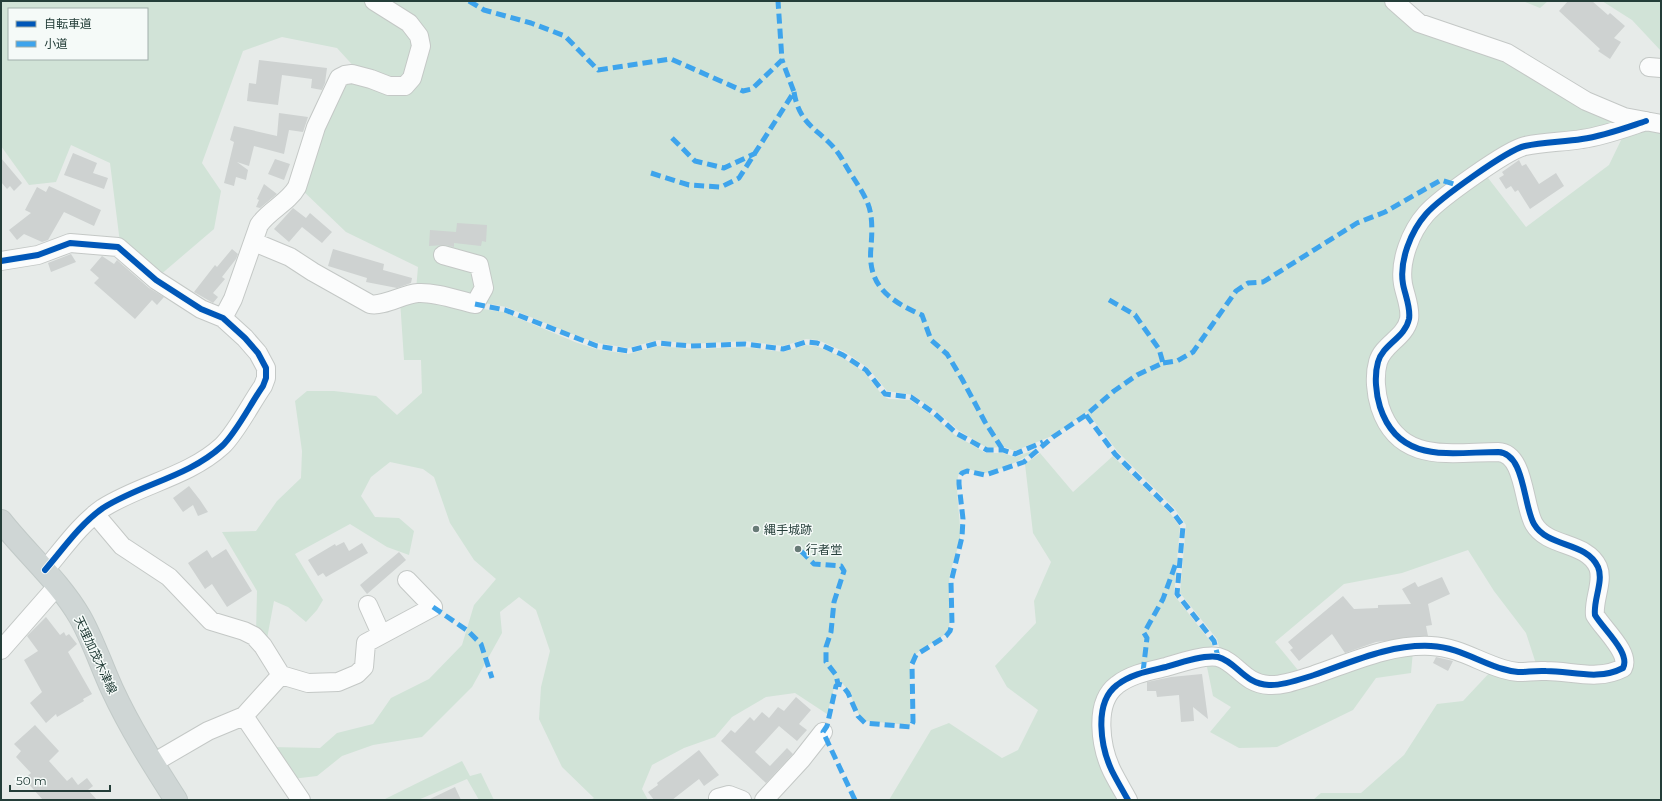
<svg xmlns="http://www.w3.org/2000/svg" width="1662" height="801" font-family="Montserrat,'Noto Sans JP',sans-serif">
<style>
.green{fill:#d1e3d7;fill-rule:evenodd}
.building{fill:#ced2d1}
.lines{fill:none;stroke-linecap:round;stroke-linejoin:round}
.minor-casing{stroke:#c4c8c6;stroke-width:20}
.major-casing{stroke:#c2cac8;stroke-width:24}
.minor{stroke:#fbfcfc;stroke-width:18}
.major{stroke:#cfd6d5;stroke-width:22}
.quiet{stroke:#3ea4ec;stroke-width:5;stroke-dasharray:10 5;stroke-linecap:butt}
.cycleway-casing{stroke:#f5faf8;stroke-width:8}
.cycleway{stroke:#0057b8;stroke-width:6}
.poi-dot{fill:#687b77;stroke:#f5faf8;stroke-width:1.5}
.labels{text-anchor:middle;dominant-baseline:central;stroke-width:3;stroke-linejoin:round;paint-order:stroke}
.poi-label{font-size:12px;fill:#243e39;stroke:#f5faf8;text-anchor:start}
.street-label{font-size:12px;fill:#243e39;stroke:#f5faf8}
</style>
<rect width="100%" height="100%" fill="#e7ebe9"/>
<path class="green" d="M1,1H367L415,38L403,82L358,71L337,48L282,37L243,51L202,163L221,191L214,229L159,276L120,243L110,163L71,145L56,182L29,185L1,146ZM9,9H147V59H9Z
M382,1H1387L1489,51L1625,124L1523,142L1407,239L1406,317L1373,362L1400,443L1507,458L1526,517L1584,556L1594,569L1590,608L1620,666L1537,667L1526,633L1494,591L1468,550L1402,573L1344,584L1275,642L1302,675L1271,682L1221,654L1217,639L1180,593L1186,525L1175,509L1118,452L1087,412L1052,436L1015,451L1004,447L987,448L958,430L936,411L913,395L887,391L868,368L845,352L818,340L806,339L783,346L745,341L691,344L658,340L628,348L598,343L577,336L506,307L416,290L418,267L346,232L301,189L342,81L395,92L426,47Z
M1523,1H1548L1540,8Z
M1602,1H1661V51L1632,20Z
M1640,130L1661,131V800H1313L1321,793H1361L1404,755L1437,704L1463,701L1493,669L1626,671L1602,619L1604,574L1541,526L1518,459L1417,444L1386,413L1380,369L1407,334L1406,271L1429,216L1485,174L1526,227L1609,165L1624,134Z
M405,298L504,312L575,342L596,349L628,354L658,346L691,349L745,347L783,352L806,345L816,346L842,357L864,372L883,396L889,399L910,400L932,415L955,435L986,453H1003L1015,457L1037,449C1022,460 1004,469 985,473C977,474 969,466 961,471C952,478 962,524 960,537C958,553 949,568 949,584C948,595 952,620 948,629C942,643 919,644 910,663V725L866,721L859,715L849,692L843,684L838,682L835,685L827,714L795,693L766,697L732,717L715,737L684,748L652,765L642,789L648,800H590L594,798L562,767L539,719L541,687L550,651L536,610L519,597L500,612L502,633L472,687L422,737L373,745L342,756L317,776L292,779L271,747L320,748L337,733L373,724L391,698L429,679L462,645L474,605L496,579L474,560L450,523L434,477L423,469L390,462L371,477L361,496L375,517L399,518L414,531L409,555L387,547L350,524L295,554L323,600L317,610L306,622L288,607L274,601L266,644L256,633L257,591L222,532L256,531L277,501L301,478L302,451L295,401L307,391H334L376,396L397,415L422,393L421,360H404L400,300Z
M1040,453L1073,492L1113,456L1170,513L1180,527L1174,595L1211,642L1215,654L1142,668L1099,707L1124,800H889L931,730L949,723L1002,758L1018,750L1038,710L1007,687L995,666L1036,623L1034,601L1051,562L1033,533L1025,464Z
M1413,651L1411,673L1376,678L1353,710L1277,747L1239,748L1210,732L1231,707L1213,696L1206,662H1217L1246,682Z
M462,761L470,776L481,773L494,800H479L467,779L418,800H383Z"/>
<path class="building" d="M1568,1H1592L1608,15L1610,13L1625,26L1614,38L1621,42L1610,59L1598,51L1600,49L1559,11Z
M259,60L327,68L325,83L322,90L311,88L312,79L282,75L278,105L247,101L249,83L256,84Z
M279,113L308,117L303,132L289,130L284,154L254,146L249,166L237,162L248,170L246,180L236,177L234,186L224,183L234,142L230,140L234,126L277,136Z
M73,153L97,163L93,173L108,178L104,189L64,175Z
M1,158L22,183L14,191L10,186L7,189L1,182Z
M275,159L290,164L284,180L268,174Z
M1519,160L1522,166L1526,164L1539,184L1556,173L1564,186L1530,209L1518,190L1515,192L1511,186L1506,189L1499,178L1504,175L1502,172Z
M264,184L277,194L260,208L256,207L259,200L257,199Z
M49,186L101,210L94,226L64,212L48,240L42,242L24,234L17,240L9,230L31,213L25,210L37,187L46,192Z
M293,208L306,218L310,213L332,232L322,243L302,227L289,242L274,229Z
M457,223L487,225L486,242L482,241L481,246L454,243V247L445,245L429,246L430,230L456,232Z
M232,249L238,254L236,259L222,277L225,279L213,293L218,297L213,303L194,292L215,265L217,267Z
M333,249L384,264L383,270L412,278L411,283L397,288L366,282L367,278L328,266Z
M71,254L76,262L51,272L48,263Z
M102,256L114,264L117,260L149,288L164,297L157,305L152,300L135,319L94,283L99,278L90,270Z
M189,486L200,500L208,512L198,516L193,505L183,512L173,498Z
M344,542L349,551L362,543L368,553L326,577L323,573L318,576L308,560L335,544L336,546Z
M226,549L252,591L227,607L212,584L205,589L188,563L207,550L212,558Z
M399,552L406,560L367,594L360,585Z
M1442,577L1450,594L1428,604L1432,625L1426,626L1428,636L1376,642L1345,653L1332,634L1299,661L1290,650L1293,648L1288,642L1343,596L1354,609L1378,608V605L1411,604L1402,589L1415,582L1418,587Z
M46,617L60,635L64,632L66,636L69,634L77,644L68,652L92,694L83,699L84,701L57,717L56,714L46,723L30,703L42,692L24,660L38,651L27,636Z
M1436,657L1453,661L1448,671L1433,663Z
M1202,674L1208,719L1193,707L1194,721L1181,722L1179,695L1157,697L1156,691H1147V682L1171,677Z
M796,697L811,710L799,724L807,730L797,741L779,726L755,752L770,766L787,748L793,754L766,783L721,741L731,730L735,733L750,717L754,721L762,712L769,718L778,707L784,711Z
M35,725L59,751L49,761L67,781L72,777L78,785L87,778L93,786L88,790L97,800H43L24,779L31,773L16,757L21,751L14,744Z
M699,750L719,775L704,786L699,779L672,800H654L648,792L658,785L657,783Z
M455,787L461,800H428Z"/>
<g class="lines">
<g class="minor-casing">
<path id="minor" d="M1394,1L1419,23L1507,53L1586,101L1624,117L1661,124
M1649,67L1661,68
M254,242L290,257L313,272L370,304C383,307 403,294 418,293C436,292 457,300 475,304L484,288L479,265L443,255
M1,261L38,255L70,243L118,247L156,280L201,309L223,318L245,338L258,353L266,368V378L263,386C251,403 236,433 222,446C188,477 141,484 103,508C80,524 63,549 45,570
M223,318L233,299L259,225C269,210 288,203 297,187L316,127L339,78L345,75L352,74L371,79L389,86H405L412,78L421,46L419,36L409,23L374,1
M95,514L122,546L169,577L211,621L244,631L254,636L263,646L281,675L244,716L208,731L153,763
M368,605L381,634
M1,650L58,585
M281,675L308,683L338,682L357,674L364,667L366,643L433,607L407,580
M244,716L301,800
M718,798L729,795L742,800
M764,800L801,760L823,732
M1128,800C1123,791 1117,781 1112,771C1101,748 1093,703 1117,685C1131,674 1149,671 1166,667C1179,663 1205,654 1218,657C1237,662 1244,684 1269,685C1283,686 1301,679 1314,675C1352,662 1390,644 1431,646C1458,647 1479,662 1503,669C1523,675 1527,670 1546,671C1572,671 1598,681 1623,668C1631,653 1603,629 1595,615C1593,600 1604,581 1598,567C1586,541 1548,548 1534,524C1523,505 1525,453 1498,452C1451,452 1399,465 1380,407C1376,394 1374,376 1378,362C1383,344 1405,338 1409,319C1411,308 1405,295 1403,284C1399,261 1411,231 1426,214C1439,199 1507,150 1525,146C1544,142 1564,142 1582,139C1604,136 1625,128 1646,121"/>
</g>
<g class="major-casing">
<path id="major" d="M1,521C27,554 59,581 80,617C93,640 101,665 112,689C130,728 153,764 176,800"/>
</g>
<use href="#minor" class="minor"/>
<use href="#major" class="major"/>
<path class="quiet" d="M469,1L484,10L531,23L565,36L598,70L671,59L743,91L752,89L782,60L778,1
M794,92C800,130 825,130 842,159C850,174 862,189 868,204C873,217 872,233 871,247C867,286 890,301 922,315L931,340L947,354L962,379L985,422L1003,450
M672,138L695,161L724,168L756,153
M651,173L689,185L721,187L739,178L794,92L782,60
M475,304L505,310L597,346L628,351L658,343L691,346L745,344L783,349L806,342L817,343L843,355L866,370L885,394L911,397L934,413L956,433L987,450H1003L1015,454L1043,442
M1163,363L1177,361L1193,352L1236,291L1248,283L1263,282L1357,223L1385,212L1441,180L1460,186
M1086,415L1115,454L1172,511L1183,526L1177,594L1214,641L1218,657
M801,551L814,564L841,566L844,571L834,602L831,632L826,647V662L836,675L838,684
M433,607L468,631L481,644L492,678
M1143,672L1147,638L1144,633L1163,599L1176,563
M855,800L823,732L827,726L836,686L838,684L842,685L848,693L858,716L865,723L911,727L913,722L912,664L916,655L946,636L950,631L952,624L951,582L962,537L963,519L959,484V478L962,473L967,471L985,475L1024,462L1053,437L1086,415L1114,391L1137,375L1163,363L1159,349L1135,315L1106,298"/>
<g class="cycleway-casing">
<path id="cycleway" d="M1,261L38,255L70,243L118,247L156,280L201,309L223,318L245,338L258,353L266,368V378L263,386C251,403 236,433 222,446C188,477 141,484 103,508C80,524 63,549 45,570
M1128,800C1123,791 1117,781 1112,771C1101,748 1093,703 1117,685C1131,674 1149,671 1166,667C1179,663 1205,654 1218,657C1237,662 1244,684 1269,685C1283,686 1301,679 1314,675C1352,662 1390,644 1431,646C1458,647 1479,662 1503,669C1523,675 1527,670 1546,671C1572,671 1598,681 1623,668C1631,653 1603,629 1595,615C1593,600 1604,581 1598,567C1586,541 1548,548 1534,524C1523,505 1525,453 1498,452C1451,452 1399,465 1380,407C1376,394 1374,376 1378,362C1383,344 1405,338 1409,319C1411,308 1405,295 1403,284C1399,261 1411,231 1426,214C1439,199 1507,150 1525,146C1544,142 1564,142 1582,139C1604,136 1625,128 1646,121"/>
</g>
<use href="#cycleway" class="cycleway"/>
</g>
<g class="poi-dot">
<circle cx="756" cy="529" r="4"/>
<circle cx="798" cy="549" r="4"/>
</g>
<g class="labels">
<g class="poi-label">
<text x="764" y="529">縄手城跡</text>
<text x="806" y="549">行者堂</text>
</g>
<g class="street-label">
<text transform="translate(96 655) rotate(65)">天理加茂木津線</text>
</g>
</g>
<rect width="1662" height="801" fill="none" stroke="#243e39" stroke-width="4"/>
<rect x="8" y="8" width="140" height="52" fill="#f5faf8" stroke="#a1afac"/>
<rect x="16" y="21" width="20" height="6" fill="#0057b8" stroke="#a1afac"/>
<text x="44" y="28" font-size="12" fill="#243e39">自転車道</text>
<rect x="16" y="41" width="20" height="6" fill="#3ea4ec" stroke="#a1afac"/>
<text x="44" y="48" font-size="12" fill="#243e39">小道</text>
<path d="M10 785v6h100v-6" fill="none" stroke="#243e39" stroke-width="2"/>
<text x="16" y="785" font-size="12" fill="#243e39" stroke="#f5faf8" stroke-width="3" paint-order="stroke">50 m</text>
</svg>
